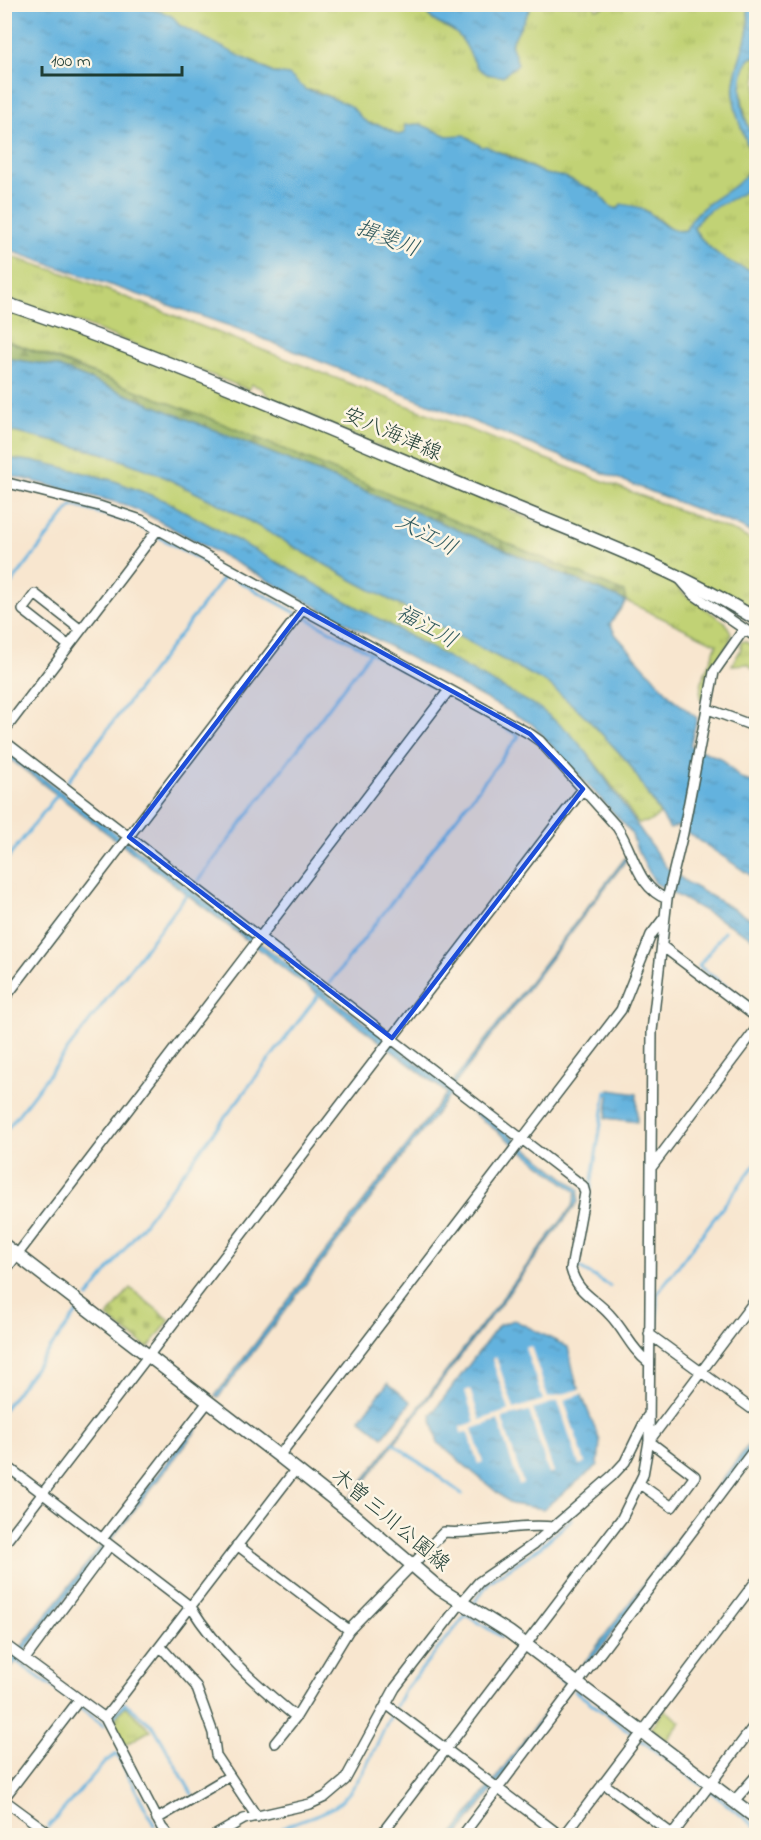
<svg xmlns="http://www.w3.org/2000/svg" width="761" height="1840" font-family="'Indie Flower','Klee One',sans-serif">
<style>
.grass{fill:url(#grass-tufts);stroke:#708854;stroke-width:1.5}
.forest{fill:url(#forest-firs);stroke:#5c784d;stroke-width:1.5}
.cemetery{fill:url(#cemetery-stones);stroke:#708854;stroke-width:1.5}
.water{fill:url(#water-ripples);stroke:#427889;stroke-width:1.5}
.pier{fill:#f8e6cf}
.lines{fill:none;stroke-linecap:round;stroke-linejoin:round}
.stream{stroke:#64b2de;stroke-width:3}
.minor-casing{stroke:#40564b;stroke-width:12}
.major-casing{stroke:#40564b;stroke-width:15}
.minor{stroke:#fff;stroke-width:9}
.major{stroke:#fff;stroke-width:12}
.marked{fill:#1d4ed8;fill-opacity:0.2;stroke:#1d4ed8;stroke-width:4.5;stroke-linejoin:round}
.labels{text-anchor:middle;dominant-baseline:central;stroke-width:5;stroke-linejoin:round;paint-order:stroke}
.street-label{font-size:21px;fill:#1f3d34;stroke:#fcf5e5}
.water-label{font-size:22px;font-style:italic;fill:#305a5e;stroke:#fcf5e5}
</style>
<defs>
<pattern id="grass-tufts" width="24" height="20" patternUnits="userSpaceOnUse" patternTransform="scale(1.5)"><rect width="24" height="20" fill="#c1d274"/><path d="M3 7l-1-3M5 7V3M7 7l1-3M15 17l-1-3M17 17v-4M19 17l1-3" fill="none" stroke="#a5b565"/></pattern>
<pattern id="forest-firs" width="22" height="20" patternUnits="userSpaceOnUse" patternTransform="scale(1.5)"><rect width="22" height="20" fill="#98b466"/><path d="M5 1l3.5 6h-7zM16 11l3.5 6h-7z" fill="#7b9455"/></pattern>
<pattern id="cemetery-stones" width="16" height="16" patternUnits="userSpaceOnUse" patternTransform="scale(1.5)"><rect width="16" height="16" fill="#c1d274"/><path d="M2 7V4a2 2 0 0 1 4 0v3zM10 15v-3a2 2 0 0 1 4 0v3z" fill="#a5b565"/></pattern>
<pattern id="water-ripples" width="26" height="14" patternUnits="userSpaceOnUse" patternTransform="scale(1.5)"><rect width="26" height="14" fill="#64b2de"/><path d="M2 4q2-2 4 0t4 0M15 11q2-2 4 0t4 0" fill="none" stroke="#5292b5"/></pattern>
</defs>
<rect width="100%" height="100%" fill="#fcf5e5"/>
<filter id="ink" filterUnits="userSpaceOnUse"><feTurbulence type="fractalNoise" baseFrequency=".0167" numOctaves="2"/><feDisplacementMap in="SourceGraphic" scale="12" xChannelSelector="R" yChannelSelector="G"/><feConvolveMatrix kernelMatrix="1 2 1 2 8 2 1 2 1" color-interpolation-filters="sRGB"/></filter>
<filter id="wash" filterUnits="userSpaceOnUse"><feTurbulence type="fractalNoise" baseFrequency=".008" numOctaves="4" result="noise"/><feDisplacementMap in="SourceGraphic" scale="24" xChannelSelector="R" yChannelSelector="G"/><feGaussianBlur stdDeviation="1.35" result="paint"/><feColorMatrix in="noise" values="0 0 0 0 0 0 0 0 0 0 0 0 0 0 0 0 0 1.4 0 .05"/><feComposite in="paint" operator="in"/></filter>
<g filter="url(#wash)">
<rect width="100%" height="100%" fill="#f8e6cf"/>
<path class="grass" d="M133,5H425C431,30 448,22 461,38C474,54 469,62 488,75L515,55C503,40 525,18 532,5H594L596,9L609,5H747C753,37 738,52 734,82C730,111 748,137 753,163C741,189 709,207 688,225L686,230L673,231C663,225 652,211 640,208C616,203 617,219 599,193L565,177L545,174L507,154L482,147L468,137L447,136L420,124L406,125V133L398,135L380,125L365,122L345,104L315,90H306L279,73H273L256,63L226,52L179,25L163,14Z
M756,56V148C748,130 727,64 756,56Z
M756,174V272C728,264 711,253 694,229C703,201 744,203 756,174Z
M5,255L63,273L738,533L756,543V614L270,398L261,388L251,384L249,390L88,326L5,298Z
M5,308C231,385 450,486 670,579L685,595L725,622L731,633L730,641L715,663L706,700L700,698L701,683L717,644L626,601L624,592L61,360L5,340Z
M4,430L102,453L156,473L221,505L354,581L547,683L583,714L628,762L660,814L649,822L638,823C609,781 581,738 539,708L166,501L112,480L45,463L5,458Z
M745,641L756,649V672L748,664L732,665L741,649V642Z
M125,1706L151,1730L123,1746L112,1723Z
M665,1710L681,1722L667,1740L651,1728Z"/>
<path class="forest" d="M5,340L214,420L624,592L626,601L377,496L56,366L5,358Z"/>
<path class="cemetery" d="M130,1288L170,1320L148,1348L107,1317Z"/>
<path class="water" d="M5,4C36,4 154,0 174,18C176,20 177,23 179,25L273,73L289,75L306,90C312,90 348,104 352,107C358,114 362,120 370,124L380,125L398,135L405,133V125L420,124L447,136L464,135L482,147L486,146L545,174L565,177L599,193C606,202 606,206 618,209L621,204C627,205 634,206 640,208C656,214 667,236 686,230C699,198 739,194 753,164C748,136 732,119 734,87C735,56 754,38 747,5H756V56C739,60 740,95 743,110C745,123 754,136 756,149C758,156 757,165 756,172C753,204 703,199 694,229C709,252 730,265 756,272V536L741,527L233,327L5,249Z
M425,5H532L511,44L518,64L503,76C469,77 476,53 458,35C445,21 431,29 425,5Z
M4,358L56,366L377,496L626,601L610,624L616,635L672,698L697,718L690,746L722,759L741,779L756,783V879L678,826L670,829L628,762L583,714L547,683L354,581L221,505L156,473L102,453L5,430Z
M4,458L45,463L112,480L166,501L539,708L569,732L588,754L666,867L688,883L756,922V940L655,883L636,847L631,832L532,724L148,515L123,504L5,474Z
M4,748L449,1087L625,858L627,859L451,1089L579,1189L578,1202L351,1500L349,1499L573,1205L576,1192L450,1095L218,1398L215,1396L447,1093L5,755Z
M610,1090L637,1094V1122L606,1118Z
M514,1320L568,1347L575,1378L600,1441L598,1465L543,1509L511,1504L438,1443L431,1415L499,1325Z
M388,1383L411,1402L383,1437L360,1419Z
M207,1411H210L207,1417L5,1676L4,1669Z
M756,1435V1444L585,1669L581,1667Z
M565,1686L569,1690L458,1835L452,1836Z"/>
<path class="pier" d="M531,1346L548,1398L581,1389L582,1394L564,1400L585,1463L579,1465L558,1401L533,1409L554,1473L549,1474L529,1411L502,1418L523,1483L519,1485L498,1420L472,1429L483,1462L478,1464L468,1432L461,1433L460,1427L475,1422L465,1391L470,1389L480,1420L509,1410L492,1359L496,1357L514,1409L543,1400L525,1348Z"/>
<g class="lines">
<path class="stream" d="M157,536L296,613
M4,593L72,505L127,521L152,532
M301,615L442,692
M68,781L227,573
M4,863L57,795
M198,881L370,653
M724,932L699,966L756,1009
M330,983L519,736L449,695
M4,1133L187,894
M610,1286L578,1267L606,1092L610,1093
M88,1297L320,993
M657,1331V1294L756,1163
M4,1409L79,1310
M393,1443L462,1494
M474,1603L489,1582L539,1548L572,1519
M16,1661L71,1700
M538,1662L569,1686
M575,1691L634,1735
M396,1706L404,1691L466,1615L502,1637
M79,1707L104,1726
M112,1718L125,1703L154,1727L192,1794
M751,1722L756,1715
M641,1740L702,1785
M710,1791L756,1827
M48,1827L105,1762L117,1754L154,1825
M274,1836C285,1820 320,1818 337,1805C361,1786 378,1740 392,1713"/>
</g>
</g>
<g filter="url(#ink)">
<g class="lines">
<g class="minor-casing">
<path id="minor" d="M4,482L99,506L141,520L530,734L540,741L617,827C634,852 637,888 667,899
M680,579L693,594L756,637
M69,646L23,610L35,594L81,630
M708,709L756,727
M4,731L158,529
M4,741L583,1186L585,1193L571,1269C577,1293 595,1298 610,1315C625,1331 631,1349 649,1363
M662,946L756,1017
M4,999L303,609
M651,1168L756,1029
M4,1272L449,690
M649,1334L756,1412
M279,1456L621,1010L651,935L664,918
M4,1464L191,1607C218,1651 256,1684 296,1717L349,1630L444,1532C481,1535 517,1523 554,1527
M640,1484L672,1507L695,1476L649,1441L756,1299
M102,1539L208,1402
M4,1544L583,789
M237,1545L349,1630
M4,1644L105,1718L162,1828L169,1836
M161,1647L196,1686L213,1733L216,1755L257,1817
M25,1659L110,1545
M386,1704L561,1836
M105,1718L296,1469
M275,1743L296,1717
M603,1783L675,1836
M4,1798L79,1700
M4,1800L53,1836
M734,1801L756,1776
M157,1819L228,1777
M673,1834L756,1723
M214,1836L244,1819L310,1804L325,1797L345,1780L395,1688L461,1603L479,1582L534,1544L612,1476L625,1462L647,1417
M380,1836L622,1518L643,1475L649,1441L652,1031L667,899L683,833L714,672L744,629
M462,1836L756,1447
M564,1836L756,1581"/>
</g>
<g class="major-casing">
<path id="major" d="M4,303C161,356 312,422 464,486C562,528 666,563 756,619
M4,1245L279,1456L355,1516L440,1589L509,1632L756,1818"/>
</g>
<use href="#minor" class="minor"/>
<use href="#major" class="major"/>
</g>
</g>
<path class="marked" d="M303,609L530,734L583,789L392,1038L129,837Z"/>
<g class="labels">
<g class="street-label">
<text transform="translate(392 435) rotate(23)">安八海津線</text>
<text transform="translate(390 1521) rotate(40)">木曽三川公園線</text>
</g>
<g class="water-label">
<text transform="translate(387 240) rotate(21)">揖斐川</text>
<text transform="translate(426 536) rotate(28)">大江川</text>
<text transform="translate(426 628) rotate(29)">福江川</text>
</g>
</g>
<rect width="761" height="1840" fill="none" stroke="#fcf5e5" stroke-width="24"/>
<path d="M42 66v9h140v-9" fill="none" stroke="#1f3d34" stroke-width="3"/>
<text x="51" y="66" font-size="18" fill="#1f3d34" stroke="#fcf5e5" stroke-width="4.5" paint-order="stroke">100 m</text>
</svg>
